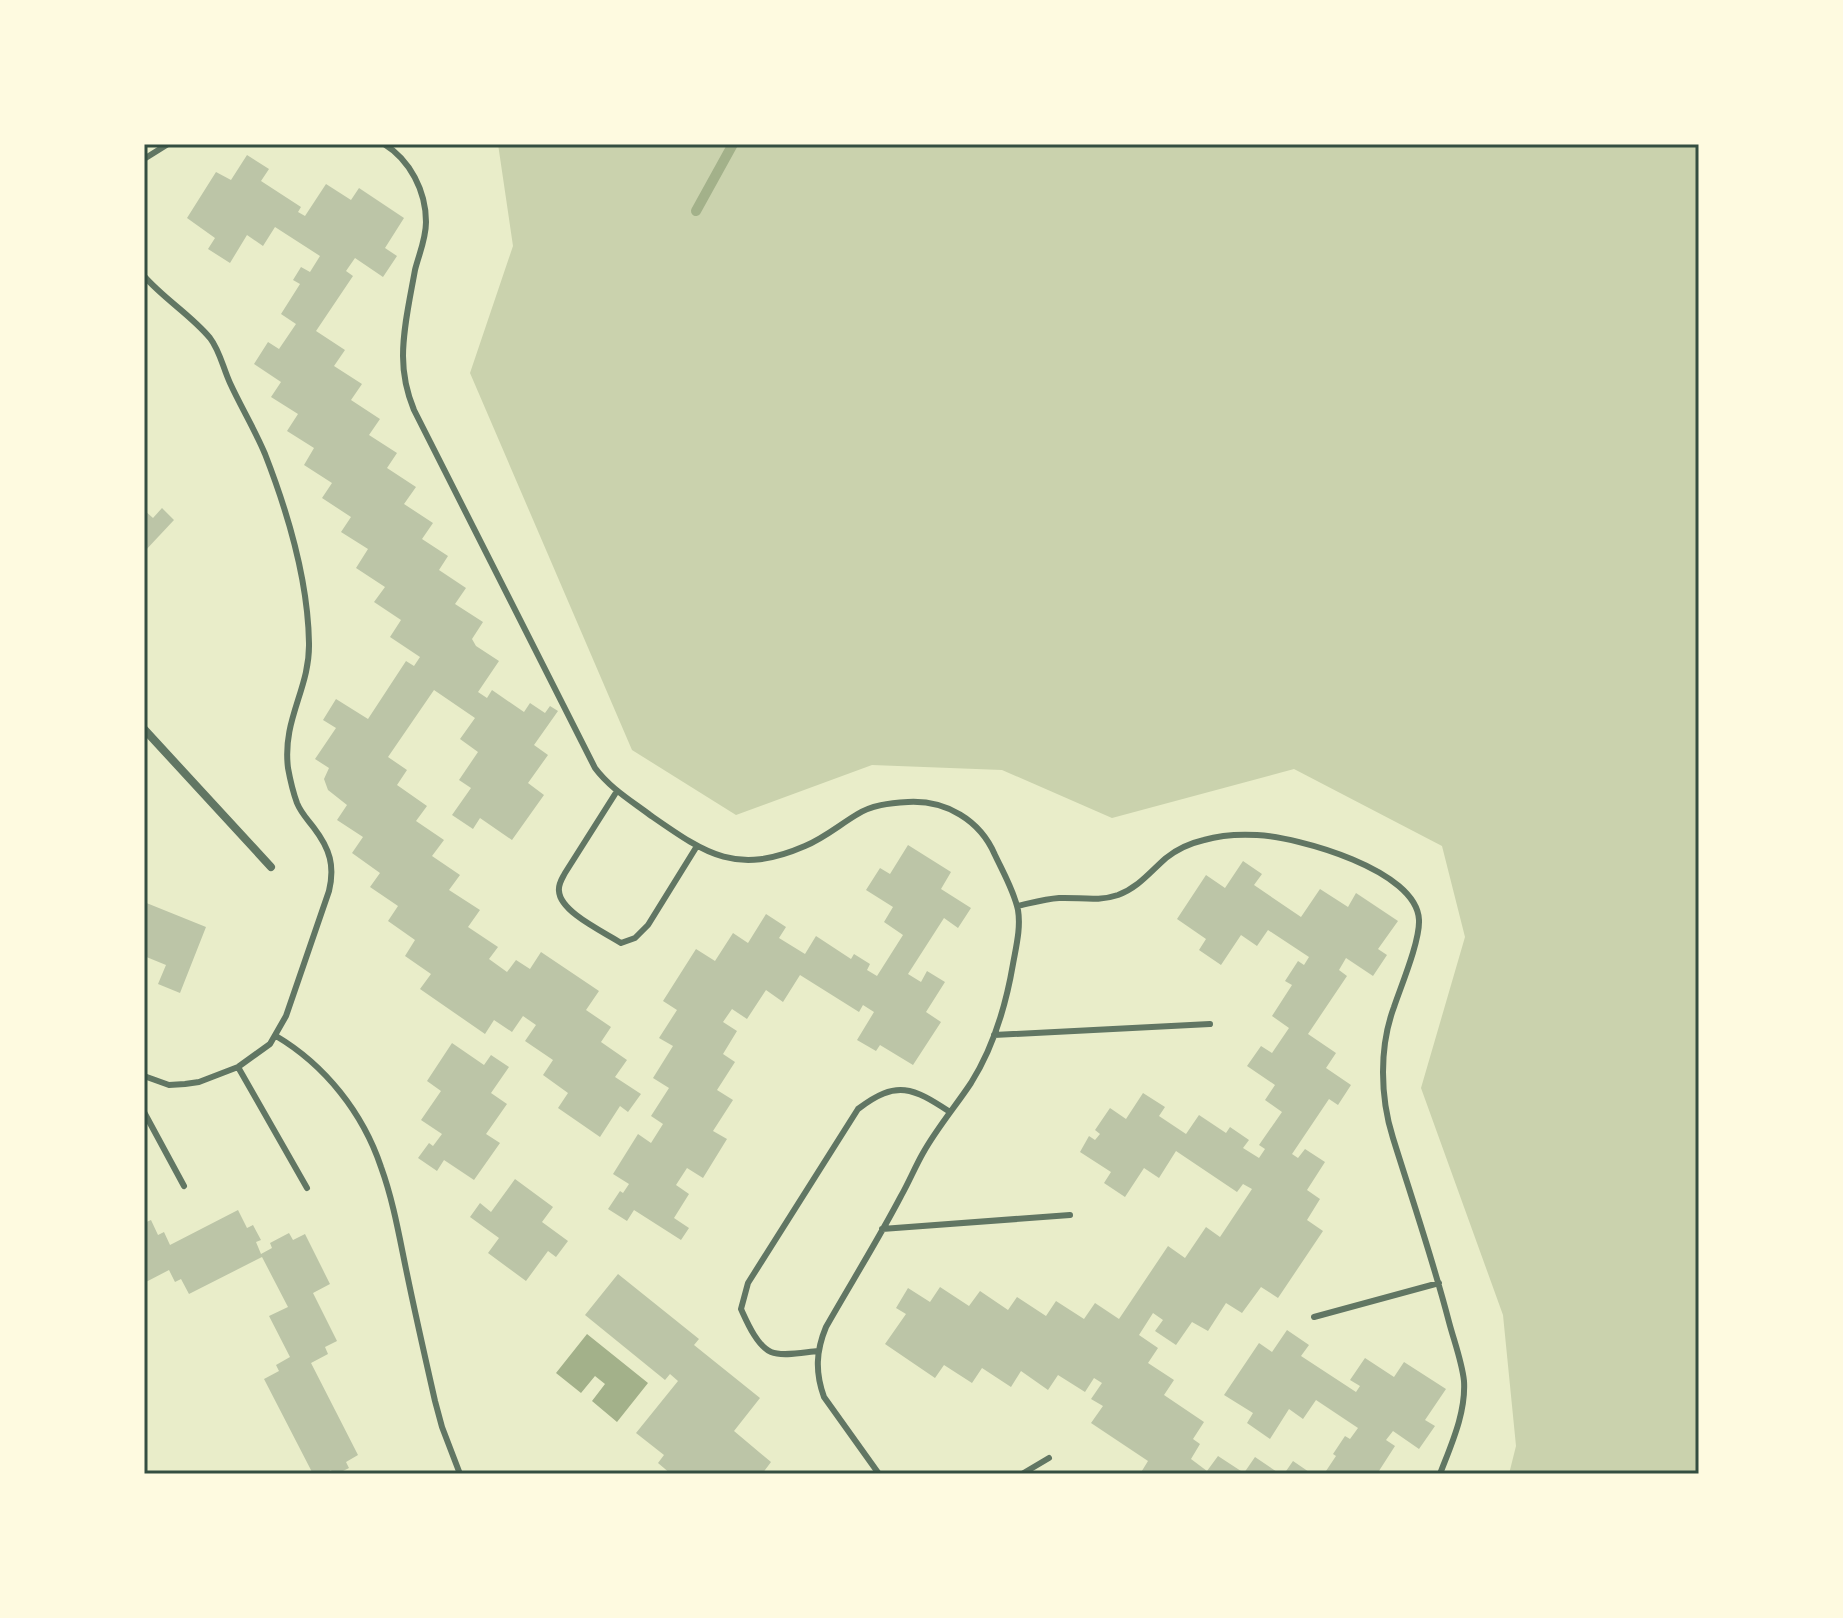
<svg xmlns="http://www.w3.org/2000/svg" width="1843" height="1618" font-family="'Titillium Web',sans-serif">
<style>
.green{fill:#cad2ad}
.water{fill:#a3b18a}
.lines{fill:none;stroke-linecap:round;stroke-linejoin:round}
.stream{stroke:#a3b18a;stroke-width:10}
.building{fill:#bcc5a7}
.service{stroke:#617663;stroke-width:6}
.minor{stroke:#617663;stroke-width:8}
.neatline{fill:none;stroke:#344e41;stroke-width:3}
</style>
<rect width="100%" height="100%" fill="#e9edc9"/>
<path class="green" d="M498,144H1699V1474H1509L1516,1446L1503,1315L1421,1088L1465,937L1442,846L1294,769L1112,818L1002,770L872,765L736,815L632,750L470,373L513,246Z"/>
<path class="water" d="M587,1334L648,1383L617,1422L592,1401L605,1384L595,1376L581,1393L556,1373Z"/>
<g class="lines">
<path class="stream" d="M696,211L733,144"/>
</g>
<path class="building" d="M247,155L269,169L261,181L301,207L298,212L305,216L326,184L351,200L359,188L404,218L385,248L397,256L383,277L355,258L346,271L353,276L316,331L345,350L334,366L362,384L351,400L380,419L369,435L397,453L387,468L416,487L404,504L433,523L422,539L448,556L439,570L466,588L455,604L483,622L472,639L476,646L499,661L478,692L487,698L492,690L524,712L530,703L545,713L550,706L558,711L534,745L548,755L528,783L544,795L512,840L480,818L473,829L452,815L471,788L459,780L478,752L460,739L475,718L434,690L388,757L407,770L397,785L427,806L416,821L444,840L432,856L460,875L449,890L480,910L468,927L498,947L489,959L507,972L516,960L530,969L541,952L599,991L586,1010L611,1027L601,1042L627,1060L615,1077L641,1094L628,1112L620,1106L600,1137L558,1108L568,1093L543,1075L553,1060L525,1041L536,1025L523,1016L512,1032L494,1020L485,1034L420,989L431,974L405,956L415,940L388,921L398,906L370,887L380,873L352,853L363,837L337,820L347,805L328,790L324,779L329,768L315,759L336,728L323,720L336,699L368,719L406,661L414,666L420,657L390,637L401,620L374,602L385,587L356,568L368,549L341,532L351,517L322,498L332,483L304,465L314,448L287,431L298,414L271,397L281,382L254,364L268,342L279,349L296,324L281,314L300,284L293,280L301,267L310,272L320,256L275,227L263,246L247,235L230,263L208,249L215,238L187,218L216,172L231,180Z
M162,508L174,520L144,552V510L153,518Z
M908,845L951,872L941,889L971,908L958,928L944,918L908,974L921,982L927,971L945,982L926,1012L941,1022L913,1065L880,1045L876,1051L857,1040L874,1012L863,1005L859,1012L800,975L783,1002L766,990L747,1019L732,1009L723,1022L737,1031L723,1054L735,1062L717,1090L733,1100L713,1131L727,1139L703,1178L687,1168L676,1185L689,1194L674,1218L689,1228L681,1240L634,1210L627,1221L608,1209L620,1191L623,1193L629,1184L613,1174L638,1134L651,1143L663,1124L651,1116L669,1088L653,1078L673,1046L659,1038L677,1010L663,1001L696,949L715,961L733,933L748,943L766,914L786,927L779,938L805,954L816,936L851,959L854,954L870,964L867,970L877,976L903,935L884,922L893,907L866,890L880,868L890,874Z
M1243,861L1262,874L1254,885L1301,917L1320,889L1348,907L1356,893L1398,921L1378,949L1387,955L1373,976L1346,958L1339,970L1347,976L1308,1034L1336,1053L1326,1068L1351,1085L1338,1105L1329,1099L1292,1154L1298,1158L1305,1149L1325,1162L1307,1190L1320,1199L1307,1220L1323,1231L1278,1298L1261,1287L1242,1313L1226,1303L1208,1331L1192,1322L1176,1345L1155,1331L1163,1320L1153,1313L1139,1335L1158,1348L1148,1363L1174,1380L1164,1395L1204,1422L1193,1439L1200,1444L1191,1459L1207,1471L1218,1456L1244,1473L1255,1457L1280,1474H1140L1148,1461L1091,1423L1103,1406L1091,1399L1102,1383L1094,1378L1085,1392L1058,1375L1048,1390L1021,1371L1011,1387L982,1368L972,1383L944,1365L935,1378L885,1344L906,1314L896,1308L908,1288L930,1302L940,1287L969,1306L980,1291L1008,1310L1017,1297L1046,1316L1056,1301L1084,1319L1095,1303L1119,1319L1168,1246L1185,1258L1206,1227L1220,1237L1252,1189L1243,1184L1237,1192L1176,1151L1159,1178L1144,1168L1125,1197L1104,1183L1111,1172L1080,1152L1089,1136L1095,1140L1100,1134L1095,1130L1110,1108L1126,1119L1143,1093L1165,1107L1159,1116L1186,1134L1199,1115L1226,1133L1230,1127L1249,1140L1243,1148L1259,1158L1265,1149L1259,1145L1282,1112L1265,1100L1275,1085L1247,1066L1261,1046L1272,1053L1289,1028L1272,1016L1292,985L1285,981L1298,961L1304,965L1309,957L1268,930L1257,946L1241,935L1221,965L1199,950L1206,939L1177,919L1206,875L1225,888Z
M144,902L206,927L180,993L158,984L166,965L144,956Z
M452,1043L484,1065L491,1055L509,1067L491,1093L507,1104L486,1134L500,1143L474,1180L444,1160L437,1171L418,1158L429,1143L433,1146L442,1134L421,1120L441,1091L427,1081Z
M515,1179L553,1207L542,1222L568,1241L556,1257L548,1251L526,1281L488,1253L499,1238L470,1217L480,1203L491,1212Z
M238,1210L247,1228L253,1225L261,1240L256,1242L261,1254L272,1248L270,1243L289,1233L293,1240L305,1234L330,1284L313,1293L337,1341L325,1347L328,1354L311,1363L358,1455L346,1462L349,1468L337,1474H333L331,1470L323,1474H313L264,1379L279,1371L276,1365L290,1357L269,1316L288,1307L262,1257L189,1294L181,1279L175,1282L169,1270L144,1283V1223L151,1220L158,1235L164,1232L170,1245Z
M618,1274L699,1339L694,1345L760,1398L734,1431L771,1462L762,1474H671L658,1463L664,1455L636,1433L678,1381L670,1374L665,1380L585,1315Z
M1287,1330L1309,1345L1301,1356L1356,1392L1360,1386L1350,1380L1365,1358L1394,1377L1404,1362L1446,1389L1425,1420L1435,1426L1419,1449L1393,1431L1386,1440L1395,1446L1377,1474H1324L1336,1456L1333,1454L1345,1436L1350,1439L1358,1428L1316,1400L1303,1419L1289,1409L1270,1439L1247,1423L1253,1413L1224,1395L1259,1343L1272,1352Z
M1293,1461L1312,1474H1284Z"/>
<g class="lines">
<path class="service" d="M384,144C410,160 426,191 426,222C426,239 419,254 415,270C410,298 403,328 403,356C403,375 407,393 414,410L595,768C610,788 630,800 650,815C706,854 736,876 805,846C824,838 838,826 856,815C871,805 890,803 908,802C946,800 980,820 995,855C1003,872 1014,891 1018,910C1021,928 1016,947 1013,964C1006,1005 993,1048 971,1083C955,1107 937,1128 923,1153C915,1167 909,1182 901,1196C878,1240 851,1283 826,1327C816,1351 815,1372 824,1397L879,1474
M144,159L168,144
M144,276C164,299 191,315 210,338C220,351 223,368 230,383C241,407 255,430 265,454C288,513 308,579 309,643C310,689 282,719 288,768C290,779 293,792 297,803C301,813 308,820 314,828C330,849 335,866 329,891L286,1016L270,1044L238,1067L199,1082L185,1084L169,1085L144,1076
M617,791L565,873C562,879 558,884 559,891C560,912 604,932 621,943L635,938L648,925L697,846
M1017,906C1031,903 1045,899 1059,898C1079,897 1098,902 1118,895C1139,887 1150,872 1166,858C1176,850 1191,843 1204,840C1221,835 1239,834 1257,835C1298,837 1417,870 1419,920C1420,941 1401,986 1394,1007C1379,1047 1380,1097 1393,1138C1412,1199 1433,1260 1449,1322C1454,1341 1462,1362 1464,1381C1466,1413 1451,1445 1440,1474
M994,1035L1210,1024
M276,1036C325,1065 363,1113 381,1167C393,1200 399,1235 406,1269C415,1313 425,1357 435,1401L442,1427L460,1474
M238,1067L307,1188
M144,1112L184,1186
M882,1229L1070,1215
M1314,1317L1439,1283
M818,1351C805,1352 783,1357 771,1352C757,1346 747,1322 741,1309L748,1283L858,1109C897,1079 913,1088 950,1112
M1022,1474L1049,1458"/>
<path class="minor" d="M144,729L271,867"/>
</g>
<rect width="1843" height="1618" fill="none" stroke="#fefae0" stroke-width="292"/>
<rect x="146" y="146" width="1551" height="1326" class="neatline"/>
</svg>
